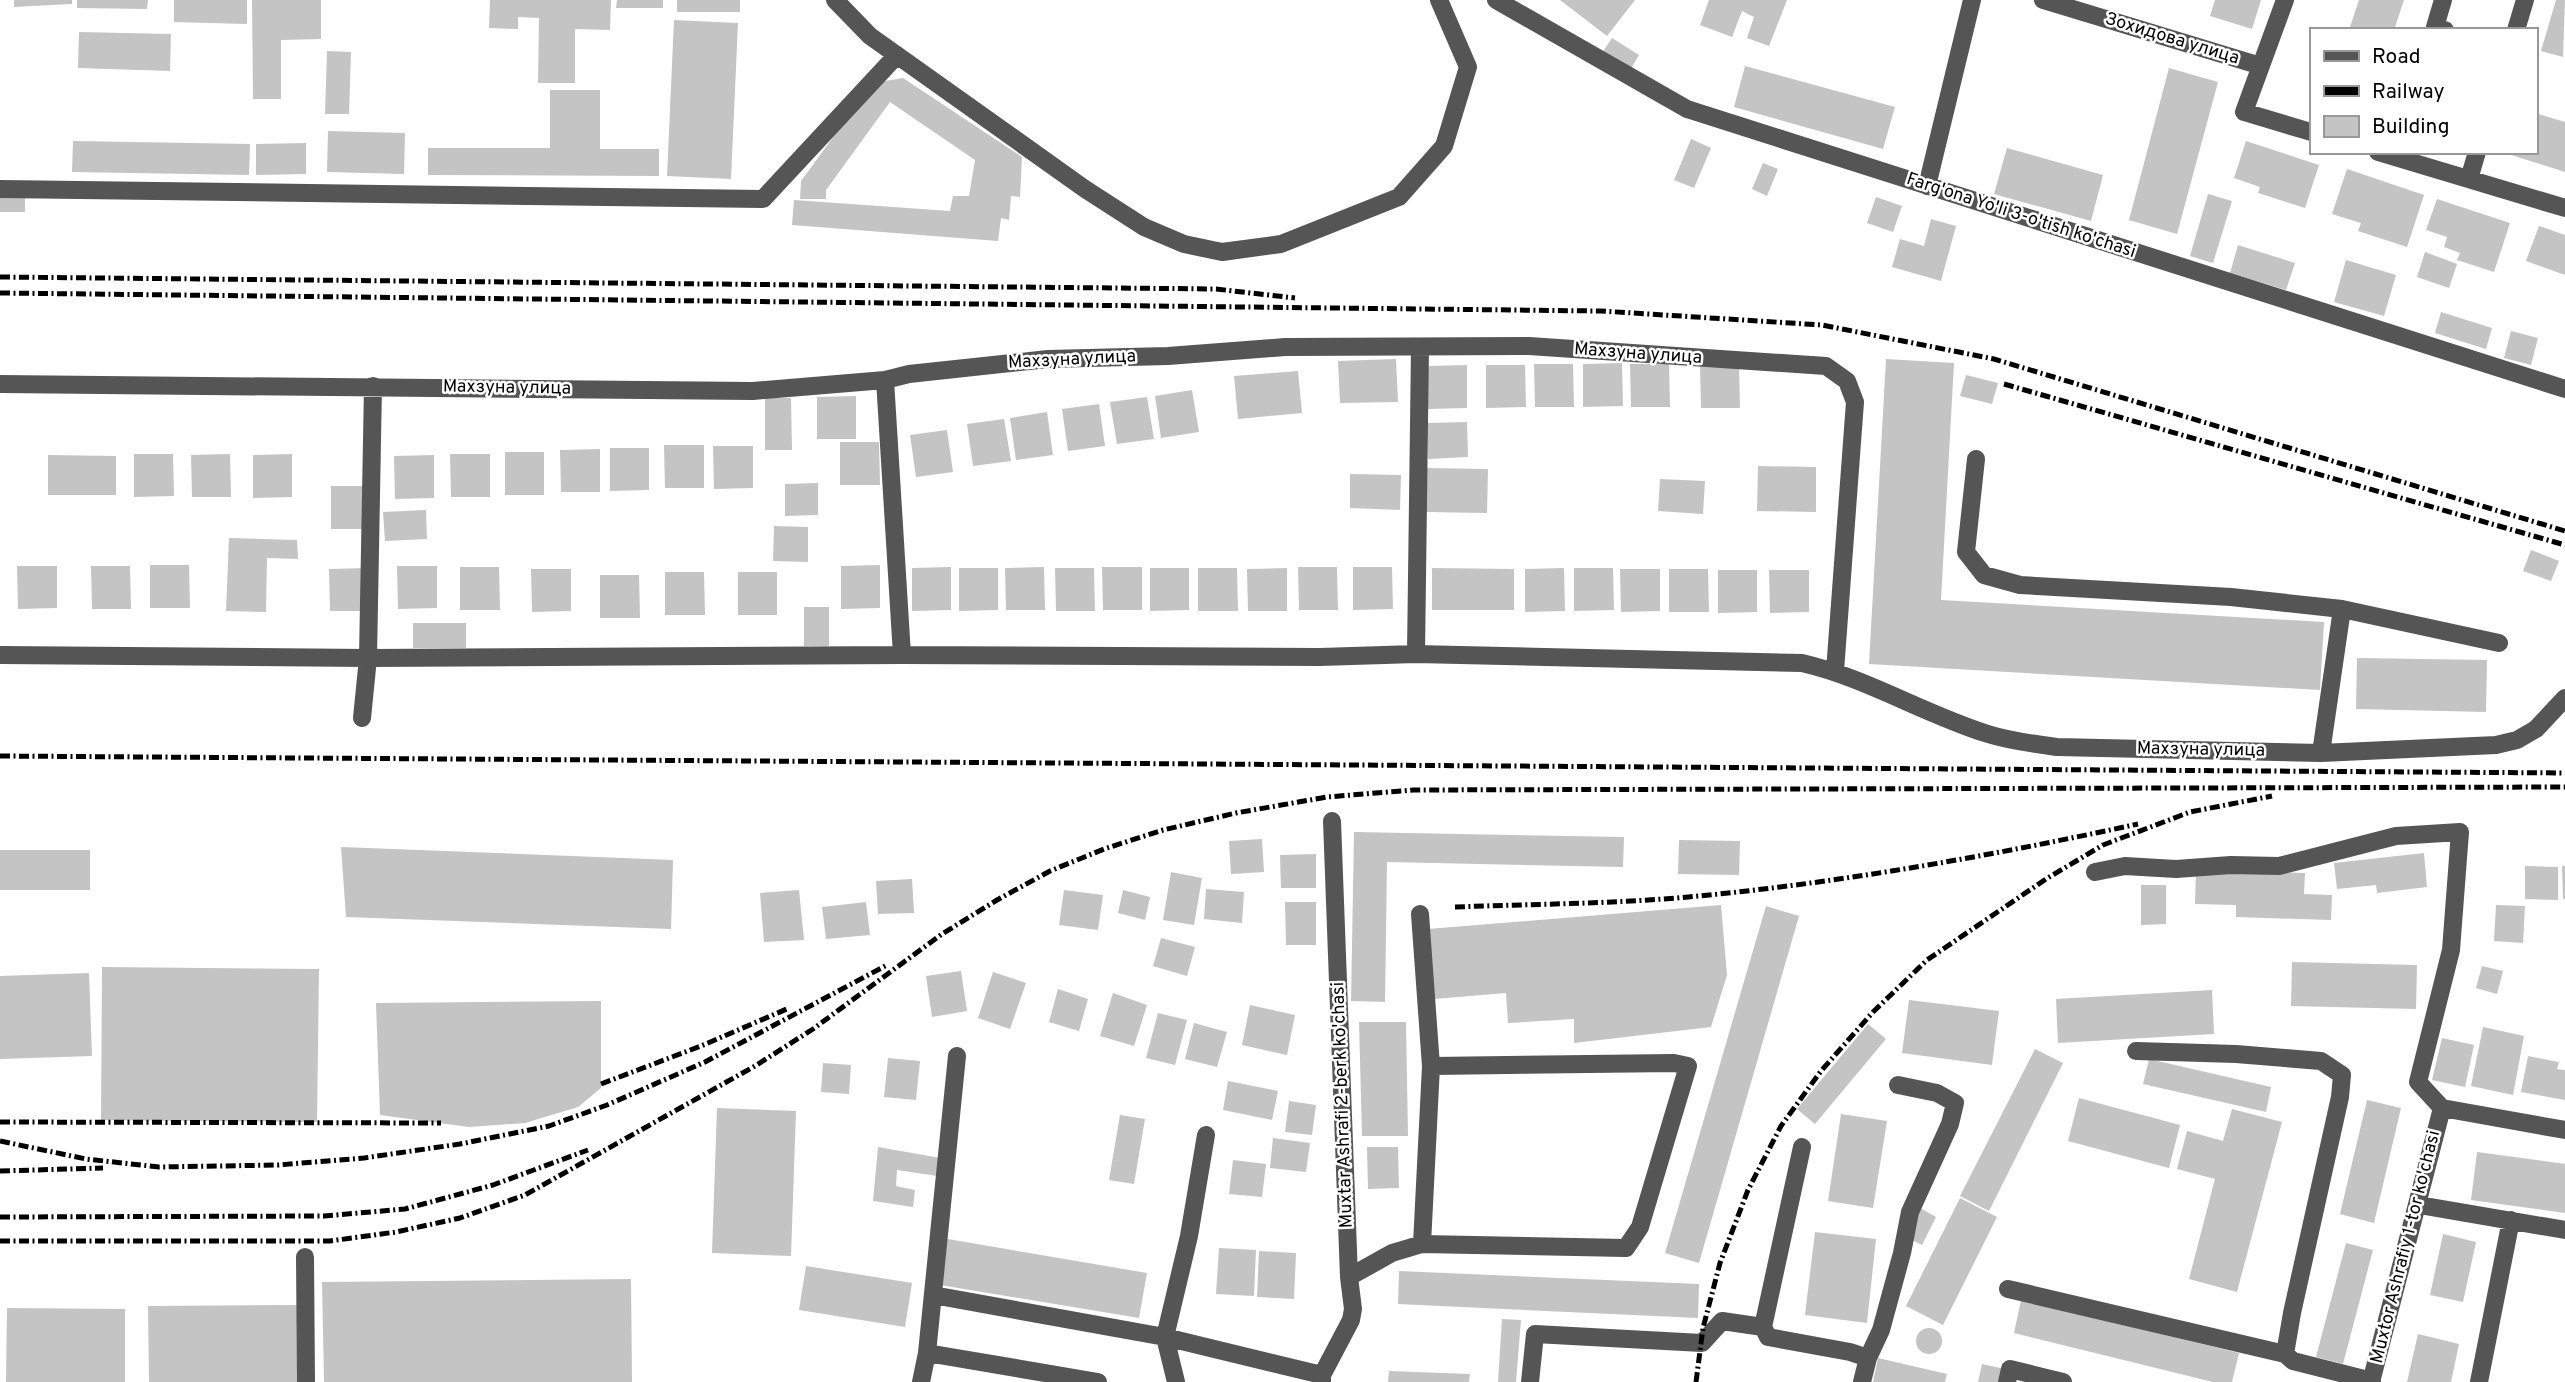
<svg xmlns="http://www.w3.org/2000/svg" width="2565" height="1382" font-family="Overpass,sans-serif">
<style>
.building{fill:#c4c4c4}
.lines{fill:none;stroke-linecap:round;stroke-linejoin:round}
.minor{stroke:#555;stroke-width:18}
.rail{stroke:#000;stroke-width:5;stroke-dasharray:10 3.5 2 3.5;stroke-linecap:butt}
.labels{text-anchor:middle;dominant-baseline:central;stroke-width:5;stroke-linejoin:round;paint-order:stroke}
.street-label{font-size:18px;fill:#000;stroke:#fff}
</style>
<rect width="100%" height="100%" fill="#fff"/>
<path class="building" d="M14,0H72V4L14,7Z
M77,0H148L147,9L77,8Z
M174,0H247V24L174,22Z
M252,0H321V39L281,40V99H253Z
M490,0H611L610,30L575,29V83H538L539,18L518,17V29L489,28Z
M617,0H663V8H616Z
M677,0H740V12H677Z
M1560,0H1635L1607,36Z
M1709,0H1787L1769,46L1747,38L1754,17L1742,11L1732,37L1700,25Z
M2215,0H2261L2252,29L2210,16Z
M2359,0H2404L2394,30H2349Z
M2556,0H2565L2563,57L2541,51Z
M674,20L738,23L731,179L667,176Z
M79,32L171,34L170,71L78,68Z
M1612,38L1639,55L1630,70L1602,53Z
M327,51L351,52L349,114H325Z
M1745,66L1895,107L1883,149L1734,107Z
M2169,68L2218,82L2177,234L2129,220Z
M903,78L1022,157L1020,197L1011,196L1009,220L1001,218L998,241L792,225L794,200L950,211L953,196H969L975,160L890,102L826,190V199H800L801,181L873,83Z
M550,90H600V149H659V176L428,175V148H550Z
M2535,113L2565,122V172L2505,153L2535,152Z
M328,131L405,133L404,174L327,172Z
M1691,139L1711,148L1694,188L1674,180Z
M73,141L250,144L249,175L72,172Z
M2246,141L2319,165L2305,208L2258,193L2260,187L2234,178Z
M306,143V174L256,175V144Z
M2007,148L2103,175L2091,221L1994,194Z
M1763,163L1778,169L1767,196L1752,189Z
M2347,169L2424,195L2407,247L2358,231L2361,223L2332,214Z
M0,193L25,194V212H0Z
M2208,194L2232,201L2213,263L2190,256Z
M1876,197L1902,206L1893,232L1867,223Z
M2437,199L2510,223L2494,272L2457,260L2460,253L2444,247L2447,237L2426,230Z
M1931,219L1956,226L1941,281L1892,267L1900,239L1924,246Z
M2539,226L2565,235V275L2526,261Z
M2238,245L2295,263L2286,290L2230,273Z
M2425,252L2457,264L2449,288L2417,277Z
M2346,260L2396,275L2384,316L2334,302Z
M2441,312L2492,328L2486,349L2435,333Z
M2511,331L2538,338L2531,365L2504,358Z
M1396,359L1398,402L1340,403L1338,361Z
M1886,359L1954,363L1941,600L2324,622L2320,690L1869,664Z
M1622,363L1623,406L1583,407V364Z
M1534,364H1573L1574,407H1535Z
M1630,364H1669L1670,407H1631Z
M1467,365V408L1428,409V366Z
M1486,365H1525L1526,407L1486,408Z
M1700,365H1739L1740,408H1701Z
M1298,371L1302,413L1238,419L1234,376Z
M1966,375L1998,383L1992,404L1960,396Z
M1192,390L1199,432L1161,438L1155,396Z
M856,396V439H817V397Z
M1147,397L1154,439L1117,444L1110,402Z
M765,398H791L792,450H765Z
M1099,404L1105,446L1068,451L1062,409Z
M1047,412L1053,455L1016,460L1010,418Z
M1004,419L1011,461L973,466L967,424Z
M1467,422L1468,457L1428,459L1427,423Z
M947,430L953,472L916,477L910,435Z
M840,442H879L880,485H840Z
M664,445H704V488H665Z
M713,446H753V488L714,489Z
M610,448H649V490L610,491Z
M600,449V492H561L560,450Z
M505,452H544V495H505Z
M134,454H173L174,496L134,497Z
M230,454L231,497H192L191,455Z
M292,454V497L253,498V455Z
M450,454H490V497H451Z
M48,455L116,456V495H48Z
M434,455V498L395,499L394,456Z
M1758,466L1816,467V512L1757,511Z
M1427,468L1488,469L1487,513L1426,512Z
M1350,474L1401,475L1400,510L1350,508Z
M1660,479L1705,481L1703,514L1658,511Z
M818,483V515L785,516V484Z
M331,486H370V529H331Z
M426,510L427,539L385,541L383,512Z
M774,526L808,527V562L773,561Z
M229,538L297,540L298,559L267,558L266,612L226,611Z
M2531,550L2559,561L2551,581L2523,571Z
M150,565H189L190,608H150Z
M880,565V608L841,609V566Z
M17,566H57V608L18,609Z
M91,566H130L131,609H92Z
M397,566H437V608L398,609Z
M460,567H499L500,610H460Z
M951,567V610L912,611V568Z
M1044,567L1045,610H1006L1005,568Z
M1102,567H1142V610H1103Z
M1298,567H1337L1338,610H1299Z
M1353,567H1392L1393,609L1353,610Z
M369,568V611H330L329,569Z
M959,568H998V610L959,611Z
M1055,568H1094L1095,611H1056Z
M1150,568H1189V610L1150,611Z
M1198,568H1237L1238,611H1198Z
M1287,568V611H1248L1247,569Z
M1432,568L1514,569V610H1432Z
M1564,568L1565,611L1525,612V569Z
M1574,568H1613L1614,610L1574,611Z
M531,569H571V611L532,612Z
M1620,569H1660V611L1621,612Z
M1669,569H1708L1709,612H1669Z
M1718,570H1757V612L1718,613Z
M1769,570H1809V612L1770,613Z
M665,572H704L705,615H665Z
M738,572H777V615H738Z
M600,575H639L640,618H600Z
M804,607H829V646H804Z
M413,623H466V648H413Z
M2357,658L2487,660L2486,712L2356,709Z
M1354,832L1624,837L1623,867L1387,862L1385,1002L1351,1001Z
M1262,839L1264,872L1231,874L1229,841Z
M1679,840L1740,841L1739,875L1678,874Z
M341,847L673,860L671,929L346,917Z
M0,850H90V890H0Z
M2424,853L2427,887L2377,893L2376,885L2337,889L2334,863Z
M1316,854V888H1281L1280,855Z
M2525,866L2558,867V900L2525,899Z
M2562,866H2565V899H2563Z
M2196,870L2305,873L2304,894L2332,895L2331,920L2236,917V905L2195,904Z
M1171,872L1202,878L1194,925L1163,920Z
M912,879L914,913L878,914L876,881Z
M2141,885H2166V924L2141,925Z
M1206,889L1244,892L1242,923L1204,919Z
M799,890L804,940L764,942L760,893Z
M1064,890L1103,895L1098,930L1059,925Z
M1123,890L1150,897L1145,920L1118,913Z
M866,902L870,935L826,939L822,907Z
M1285,902H1316V945H1286Z
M1721,905L1727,975L1711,1027L1574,1043V1019L1508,1023L1506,993L1434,999L1428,929Z
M2496,905L2525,906L2523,943L2494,941Z
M1766,906L1799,916L1699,1263L1665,1253Z
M1161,938L1195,947L1187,976L1153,966Z
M2292,962L2417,965L2416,1009L2291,1006Z
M2482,966L2503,971L2497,994L2476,988Z
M102,967L319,969L317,1122L101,1120Z
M961,971L967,1011L932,1017L926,976Z
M993,972L1026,983L1010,1029L978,1018Z
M89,973L92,1056L0,1059V976Z
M1058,989L1088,999L1079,1031L1049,1022Z
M2212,990L2214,1034L2058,1043L2056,999Z
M1113,993L1147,1005L1134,1046L1100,1036Z
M1909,1000L1999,1011L1992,1065L1902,1053Z
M601,1001V1088L578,1107L525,1123L469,1127L380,1115L376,1003Z
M1250,1005L1295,1015L1287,1055L1242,1045Z
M1158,1013L1187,1020L1175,1065L1146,1058Z
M1359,1022H1406L1408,1136H1362Z
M1194,1023L1227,1032L1217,1067L1185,1059Z
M1868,1024L1886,1039L1815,1124L1797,1109Z
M2483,1027L2524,1036L2513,1095L2471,1086Z
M2442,1038L2474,1045L2465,1087L2432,1080Z
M2035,1049L2063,1063L1989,1211L1960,1196Z
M2528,1056L2559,1062L2557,1069L2565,1070V1100L2521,1092Z
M888,1058L920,1061L916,1100L884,1097Z
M2149,1059L2271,1087L2266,1112L2143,1084Z
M823,1063L851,1065L849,1094L821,1092Z
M1228,1081L1278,1091L1272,1120L1223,1110Z
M2079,1098L2180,1125L2169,1168L2068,1141Z
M2367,1100L2401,1108L2374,1223L2340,1214Z
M1289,1101L1316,1105L1312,1135L1285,1132Z
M717,1108L796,1111L791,1256L712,1253Z
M2232,1109L2282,1122L2237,1292L2189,1279L2215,1179L2177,1169L2187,1131L2223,1141Z
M1841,1114L1887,1121L1873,1208L1828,1201Z
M1120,1115L1145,1119L1134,1184L1109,1180Z
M1273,1138L1310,1143L1306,1172L1270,1168Z
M878,1147L946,1159L944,1177L897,1170L896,1186L915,1190L913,1207L873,1201Z
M1367,1147H1398L1399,1188L1368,1189Z
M2477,1152L2565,1164V1213L2471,1200Z
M1233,1160L1266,1164L1262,1197L1229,1194Z
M1960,1198L1997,1217L1943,1325L1906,1306Z
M1920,1208L1936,1217L1922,1245L1906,1237Z
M1815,1232L1876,1239L1867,1323L1805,1315Z
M2443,1234L2476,1242L2463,1302L2430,1295Z
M942,1238L1147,1273L1139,1318L934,1284Z
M2346,1243L2373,1250L2343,1364L2316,1357Z
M1219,1248L1256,1250L1254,1296L1216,1294Z
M1259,1251L1296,1253L1294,1299L1257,1297Z
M806,1266L912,1283L905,1327L799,1310Z
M1399,1271L1699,1284L1698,1318L1398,1304Z
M631,1279L632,1382H324L322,1282Z
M2021,1300L2239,1353L2232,1382H2213L2014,1333Z
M297,1305L298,1382H149L148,1306Z
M7,1308L125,1309V1382H6Z
M1502,1319L1521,1320L1516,1382H1498Z
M1916 1341a13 13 0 1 1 26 0a13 13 0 1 1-26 0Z
M2418,1334L2459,1344L2451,1382H2407Z
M1878,1358L1947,1374L1945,1382H1873Z
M1982,1364L2005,1369L2002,1382H1978Z
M1389,1371L1470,1374L1469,1382H1388Z"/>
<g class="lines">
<path class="minor" d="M835,0L870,36L1085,189L1144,227L1184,244L1222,252L1281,244L1399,197L1444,146L1468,67L1439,0
M1496,0L1687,109L2565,389
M2043,0L2261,66
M2285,0L2244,112L2311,132
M2443,0L2435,27L2445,30
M2516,30L2525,0
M2378,152L2565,208
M2469,179L2477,152
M1927,186L1972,0
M0,189L763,199L897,55
M885,380L902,655
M0,384L753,391L885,380L909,374L1048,359L1168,356L1285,347L1529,346L1826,366L1847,381L1855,402L1835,671
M1976,459L1966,552L1984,575L2020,585L2231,597L2342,609L2499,643
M1416,654L1420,347
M0,655L368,658L902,655L1320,657L1416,654L1802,663C1867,678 1924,714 1988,734C2010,741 2034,744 2057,747L2321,753L2496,745L2517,740L2536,729L2565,698
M362,718L368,658L373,386
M2321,753L2342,609
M2095,872L2125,866L2176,869L2231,865L2279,866L2396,836L2460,832L2451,950L2418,1082L2442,1108L2371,1382
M1420,914L1431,1066L1422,1244
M2136,1051L2236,1054L2321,1061L2342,1075L2340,1097L2292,1313L2285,1354L2293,1361L2372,1381
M2442,1108L2565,1130
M1802,1147L1763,1327L1768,1337L1850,1352L1868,1358L1862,1382
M2425,1206L2565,1230
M305,1257L306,1382
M1349,1277L1392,1253L1422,1244L1626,1248L1640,1227L1688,1066L1674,1063L1431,1066
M2008,1289L2285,1354
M933,1295L1165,1337L1322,1375
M927,1353L1098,1382
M1868,1358L1881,1330L1902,1253L1910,1212L1950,1124L1955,1103L1937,1093L1898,1085
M921,1382L927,1353L957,1056
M1176,1382L1165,1337L1189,1236L1206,1135
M1322,1382V1375L1351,1320L1353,1309L1349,1277L1332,821
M1530,1382L1535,1334L1702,1343L1722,1321L1763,1327
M2007,1382L2010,1369L2063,1382
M2479,1382L2511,1220"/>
<path class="rail" d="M0,277L1216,289L1295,298
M0,293L1601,311L1822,325L1994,359L2565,531
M2004,384L2565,545
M0,756L2565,773
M1455,907C1532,904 1611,904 1688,897C1840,883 1990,856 2138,824
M601,1084L701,1046L789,1008
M0,1122L441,1123
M0,1141L86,1159L159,1167L278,1165L364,1158L460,1144L549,1126L607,1105L705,1062L887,965
M0,1171L103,1168
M0,1217L324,1216L405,1209L493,1185L588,1150
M0,1241H330L396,1232L460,1218L525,1195L755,1066L813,1029L942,934L997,900L1050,871L1104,849L1163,830L1236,813L1327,797L1413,790L2565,787
M1696,1382L1703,1328L1720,1263L1748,1190L1781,1126L1821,1071L1873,1012L1927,960L2046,879L2103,845L2190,812L2272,796"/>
</g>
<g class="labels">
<g class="street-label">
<text transform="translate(2172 39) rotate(17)">Зохидова улица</text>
<text transform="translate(2021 216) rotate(18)">Farg'ona Yo'li 3-o'tish ko'chasi</text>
<text transform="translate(1638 354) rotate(4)">Махзуна улица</text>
<text transform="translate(1072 360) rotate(-3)">Махзуна улица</text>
<text transform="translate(507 388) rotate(1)">Махзуна улица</text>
<text transform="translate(2201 750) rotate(1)">Махзуна улица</text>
<text transform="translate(1343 1105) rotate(-92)">Muxtar Ashrafi 2-berk ko'chasi</text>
<text transform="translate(2406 1247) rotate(-76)">Muxtor Ashrafiy 1-tor ko'chasi</text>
</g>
</g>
<rect x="2310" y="28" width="228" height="126" fill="#ffffff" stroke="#999999" stroke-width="2"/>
<rect x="2324" y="51" width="35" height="10" fill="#555555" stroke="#999999" stroke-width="2"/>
<text x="2372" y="63" font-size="21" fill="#000000">Road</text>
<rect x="2324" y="86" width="35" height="10" fill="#000000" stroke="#999999" stroke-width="2"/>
<text x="2372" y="98" font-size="21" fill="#000000">Railway</text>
<rect x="2324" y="116" width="35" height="21" fill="#c4c4c4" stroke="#999999" stroke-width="2"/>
<text x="2372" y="133" font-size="21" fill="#000000">Building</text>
</svg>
